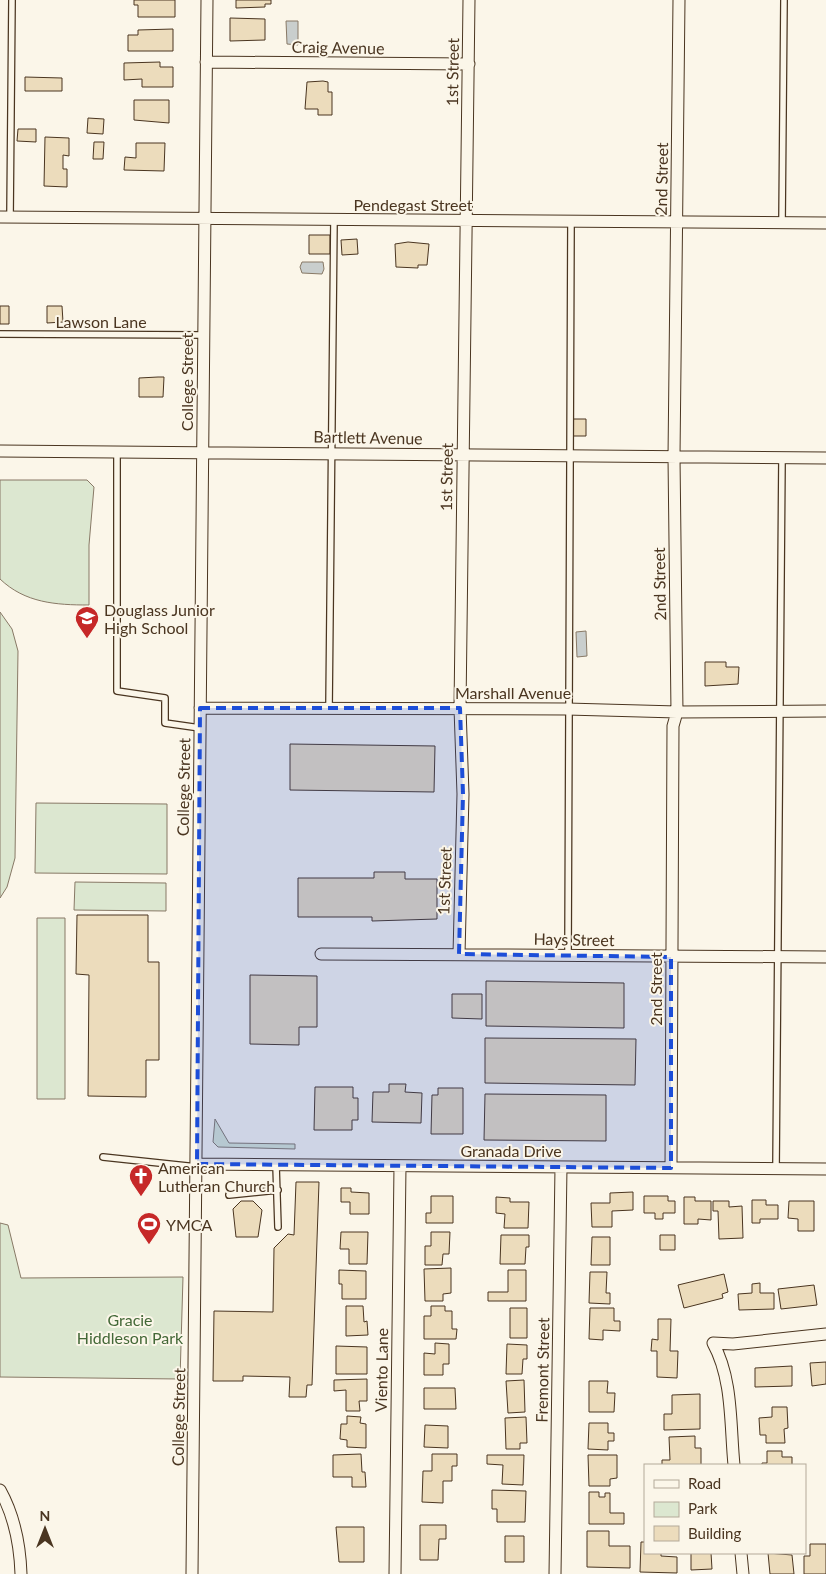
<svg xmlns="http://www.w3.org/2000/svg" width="826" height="1574" font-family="Lato,sans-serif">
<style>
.green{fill:#dce7d0;stroke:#887966}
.water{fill:#c9cecd;stroke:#887966}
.building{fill:#ecdcbc;stroke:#4a3520}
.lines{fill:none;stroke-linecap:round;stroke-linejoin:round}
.service-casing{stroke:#4a3520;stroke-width:8}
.minor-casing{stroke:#4a3520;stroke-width:13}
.service{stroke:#fbf6e9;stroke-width:5.5}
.minor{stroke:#fbf6e9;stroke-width:11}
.marked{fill:#1d4ed8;fill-opacity:0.2;stroke:#1d4ed8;stroke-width:4;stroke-dasharray:10 6;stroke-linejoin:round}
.labels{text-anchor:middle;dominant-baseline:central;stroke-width:4;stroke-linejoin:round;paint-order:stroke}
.street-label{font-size:16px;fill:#4a3520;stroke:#fbf6e9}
.poi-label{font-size:16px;fill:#4a3520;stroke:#fbf6e9;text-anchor:start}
.park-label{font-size:16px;fill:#436837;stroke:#fbf6e9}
</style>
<rect width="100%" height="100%" fill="#fbf6e9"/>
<path class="green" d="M0,480H87L94,487L89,545V605C56,605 25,603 0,579Z
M0,612L12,629L18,651L15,858L7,887L0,898Z
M36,803L167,804V874L35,873Z
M75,882L166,883V911L74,910Z
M37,918H65V1099H37Z
M215,1119L229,1143L295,1144V1149L218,1147L213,1142Z
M0,1223L8,1225L21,1278L183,1277L180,1379L0,1377Z"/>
<path class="water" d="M286,21H298V45L287,44Z
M302,262H323L324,269L322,274L302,273L300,267Z
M586,631L587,656L577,657L576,632Z"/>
<path class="building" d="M134,0H175V17H138V5H134Z
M236,0H271V4H265V7L236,8Z
M230,18L265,19V40L230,41Z
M173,29V51H128V35H138V30Z
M160,62V67H173V87H142V79L124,80V63Z
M25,77L62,78V91H25Z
M323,81L328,82V92H332V115H318V109H305L307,82Z
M134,100H169V123L134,120Z
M88,118L104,119L103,134L87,133Z
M18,129H36V142L17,141Z
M45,137L69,138V156L63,155V169H67V187L44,186Z
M94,142H104L103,159H93Z
M136,143H165L164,171L124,170L125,157L136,158Z
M309,235H330V254H309Z
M357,239L358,254L342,255L341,240Z
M408,242L429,244L427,265H418V268L396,267L395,244Z
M0,306H9V324H0Z
M47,306H62L63,322L47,323Z
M158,377H164L163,397H139V378Z
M573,419H586V436H573Z
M705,662H726V667H739L738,684L705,686Z
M290,744L435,746L434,792L290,790Z
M374,872H405V879H437V919L372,921V917H298V878H374Z
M77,915H148V962H159V1060H146V1097L88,1096L89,975L76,974Z
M250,975L317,976V1027H299V1045L250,1044Z
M486,981L624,983V1028L486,1026Z
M452,994H482V1019L452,1018Z
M485,1038L636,1039L635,1085L485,1083Z
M389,1084H406L405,1092L422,1093L421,1123L372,1122L373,1092H389Z
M315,1087H353V1098H358V1120H352V1130H314Z
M438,1088H463V1134H431L432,1095H438Z
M485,1094L606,1095V1141L484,1140Z
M296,1182H319L312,1385H307L306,1397H289L290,1377L243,1376V1381H213L214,1311L273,1312L274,1248L288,1234L294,1235Z
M341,1188H351V1192L369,1193V1214H350V1202H341Z
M633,1192V1210L612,1211V1227H592L591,1203H610V1193Z
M431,1196H453V1223H426V1213H431Z
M644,1196H668V1201H675V1213H663V1219H655V1213H644Z
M496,1197L510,1198V1202H529L528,1228H504L505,1214L496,1213Z
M684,1197H695V1201H711V1220L698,1219V1224H684Z
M752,1200H766V1205H778V1219H760V1223H752Z
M241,1201H253L262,1210L258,1237H236L233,1209Z
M713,1201H729V1207L742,1206L743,1238L719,1239L718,1211H713Z
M789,1201H814V1231H798V1219L788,1218Z
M341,1232H368L367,1264H349V1249H340Z
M431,1232H450L449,1254H443L442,1265H425V1246H431Z
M501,1235H529V1247H526L525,1264H500Z
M660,1235H675V1250H660Z
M592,1237H610V1265H591Z
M451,1268V1293L443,1294V1301H425L424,1269Z
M339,1270L366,1271V1299H342V1284H339Z
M508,1270H526V1301H488V1292H508Z
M590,1272H607L606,1293H610V1304L589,1303Z
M724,1274L728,1292L722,1294L723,1298L684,1308L678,1285Z
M760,1283V1293H774V1309L739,1310L738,1294L752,1293V1284Z
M814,1285L817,1305L781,1309L778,1289Z
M346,1306H363L364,1322L367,1321L368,1335L346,1336Z
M431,1306H445V1311H452V1329H457L456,1339H424V1316H431Z
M510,1308H527V1338H510Z
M590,1308H614V1321H620V1331L603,1330V1340L589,1339Z
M658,1319H671L670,1351H678L677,1378L657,1377V1351H651L652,1339L658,1340Z
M435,1343L449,1344V1364H443V1375H424V1353L435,1354Z
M507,1344L527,1345V1359H523L522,1374H506Z
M336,1346L367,1347V1374H336Z
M826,1362V1384L812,1386L810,1363Z
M792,1366V1386L755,1387V1368Z
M367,1379V1401H359L360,1411H346V1390L334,1391V1380Z
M524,1380L525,1412L508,1413L506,1381Z
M589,1381H608L607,1393H615L614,1412H589Z
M424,1388H455L456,1409H424Z
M700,1394V1429L664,1430V1414H672V1395Z
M772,1407H787L788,1428L784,1429L785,1443H766V1435H760L759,1418L772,1417Z
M347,1416L361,1417L360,1423L366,1424V1448L347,1447V1440L340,1439L341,1424H347Z
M526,1417L527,1443H520V1449H506L505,1418Z
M589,1423H608V1433H614V1441H608V1450L588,1449Z
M425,1425L448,1426V1448L424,1447Z
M695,1436V1448H701V1465H662V1460H670L669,1437Z
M767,1451H782V1457H792V1465H762V1463H767Z
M361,1454L362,1472H365L366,1487H352V1477H333V1455Z
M432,1454H457V1466H452V1481H443V1503L422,1502L423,1471H432Z
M487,1455H524L523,1485L502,1484L503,1465L487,1464Z
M588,1455H617V1478L610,1479V1486H589Z
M492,1490L526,1491L525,1522H497V1509H492Z
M589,1492H599V1497H605V1493H610V1513H624V1524H589Z
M420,1525H446V1539H439L438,1560H420Z
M336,1527H364V1562H339Z
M587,1531H609V1546H630V1568L587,1567Z
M505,1536H524V1562H505Z
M641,1542H645V1553H661V1556L677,1557V1573L640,1572Z
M810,1544H826V1574H804V1556H810Z
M691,1553H711L712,1569L691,1570Z
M768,1553L792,1555L794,1574H770Z"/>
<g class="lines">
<g class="service-casing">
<path id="service" d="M10,217L12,0
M782,223L784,0
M0,334L203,335
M117,451V691L165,698V723L200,728
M329,709L334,219
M568,956L571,221
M103,1157L197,1167
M276,1165L278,1227
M776,1169L782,458
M229,1195L278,1190"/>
</g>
<g class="minor-casing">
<path id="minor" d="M206,62L469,64
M0,217L826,223
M0,451L826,458
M200,708L567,709L677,712L826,711
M321,954L826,957
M459,954L463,794L460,708L469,0
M197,1164L826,1169
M671,1168L673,726L677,712L674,457L679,0
M734,1465C730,1425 733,1379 713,1343L733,1344L826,1334
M0,1490C15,1517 20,1544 21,1574
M741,1553L743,1574
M192,1574L207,0
M395,1574L400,1166
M555,1574L561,1167"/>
</g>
<use href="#service" class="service"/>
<use href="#minor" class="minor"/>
</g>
<path class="marked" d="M200,708H460L463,794L459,954L671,957V1168L197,1164Z"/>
<defs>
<g id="school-pin" transform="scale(1.25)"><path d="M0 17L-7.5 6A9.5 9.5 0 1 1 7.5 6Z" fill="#c62828" stroke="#fbf6e9"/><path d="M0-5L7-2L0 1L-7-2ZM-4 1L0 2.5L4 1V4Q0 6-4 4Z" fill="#fff"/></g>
<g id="church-pin" transform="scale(1.25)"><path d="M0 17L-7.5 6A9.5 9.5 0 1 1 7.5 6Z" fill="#c62828" stroke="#fbf6e9"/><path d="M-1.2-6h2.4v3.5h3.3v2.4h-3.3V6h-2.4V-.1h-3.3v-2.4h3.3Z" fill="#fff"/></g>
<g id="stadium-pin" transform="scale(1.25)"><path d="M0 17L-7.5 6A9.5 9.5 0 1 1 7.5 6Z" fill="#c62828" stroke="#fbf6e9"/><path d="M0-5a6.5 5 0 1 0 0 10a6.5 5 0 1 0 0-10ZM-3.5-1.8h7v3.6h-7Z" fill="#fff"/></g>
</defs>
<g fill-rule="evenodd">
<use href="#school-pin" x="87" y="618"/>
<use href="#church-pin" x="141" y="1176"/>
<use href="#stadium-pin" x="149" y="1224"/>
</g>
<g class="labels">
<g class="street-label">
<text transform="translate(338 47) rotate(1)">Craig Avenue</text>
<text transform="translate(452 72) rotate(-89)">1st Street</text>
<text transform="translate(661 179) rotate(-89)">2nd Street</text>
<text x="413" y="204">Pendegast Street</text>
<text x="101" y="321">Lawson Lane</text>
<text transform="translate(186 382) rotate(-90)">College Street</text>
<text transform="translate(368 437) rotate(1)">Bartlett Avenue</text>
<text transform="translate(446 477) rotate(-89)">1st Street</text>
<text transform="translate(659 584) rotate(-91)">2nd Street</text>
<text x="513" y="692">Marshall Avenue</text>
<text transform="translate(183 787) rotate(-89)">College Street</text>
<text transform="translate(444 881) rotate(-88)">1st Street</text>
<text transform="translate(574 939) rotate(1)">Hays Street</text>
<text transform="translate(655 989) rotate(-90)">2nd Street</text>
<text x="511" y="1150">Granada Drive</text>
<text transform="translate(381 1370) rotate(-89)">Viento Lane</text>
<text transform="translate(542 1370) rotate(-89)">Fremont Street</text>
<text transform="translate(178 1417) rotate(-89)">College Street</text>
</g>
<g class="poi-label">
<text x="104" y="609">Douglass Junior<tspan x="104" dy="18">High School</tspan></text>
<text x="158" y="1167">American<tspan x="158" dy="18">Lutheran Church</tspan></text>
<text x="166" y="1224">YMCA</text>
</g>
<g class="park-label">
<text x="130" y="1319">Gracie<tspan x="130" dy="18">Hiddleson Park</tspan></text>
</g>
</g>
<rect x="644" y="1464" width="162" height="90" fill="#fbf6e9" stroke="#b4a999"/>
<rect x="654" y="1480" width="25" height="8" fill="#fbf6e9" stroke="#b4a999"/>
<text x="688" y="1489" font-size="15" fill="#4a3520">Road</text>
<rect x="654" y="1502" width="25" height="15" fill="#dce7d0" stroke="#b4a999"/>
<text x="688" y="1514" font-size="15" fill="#4a3520">Park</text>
<rect x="654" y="1526" width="25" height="15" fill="#ecdcbc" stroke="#b4a999"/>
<text x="688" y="1539" font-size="15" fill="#4a3520">Building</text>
<g transform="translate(45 1529)" stroke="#fbf6e9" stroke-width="4" paint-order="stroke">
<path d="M0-4L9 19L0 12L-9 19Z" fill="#4a3520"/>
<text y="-8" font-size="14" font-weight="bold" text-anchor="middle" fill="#4a3520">N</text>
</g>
</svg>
